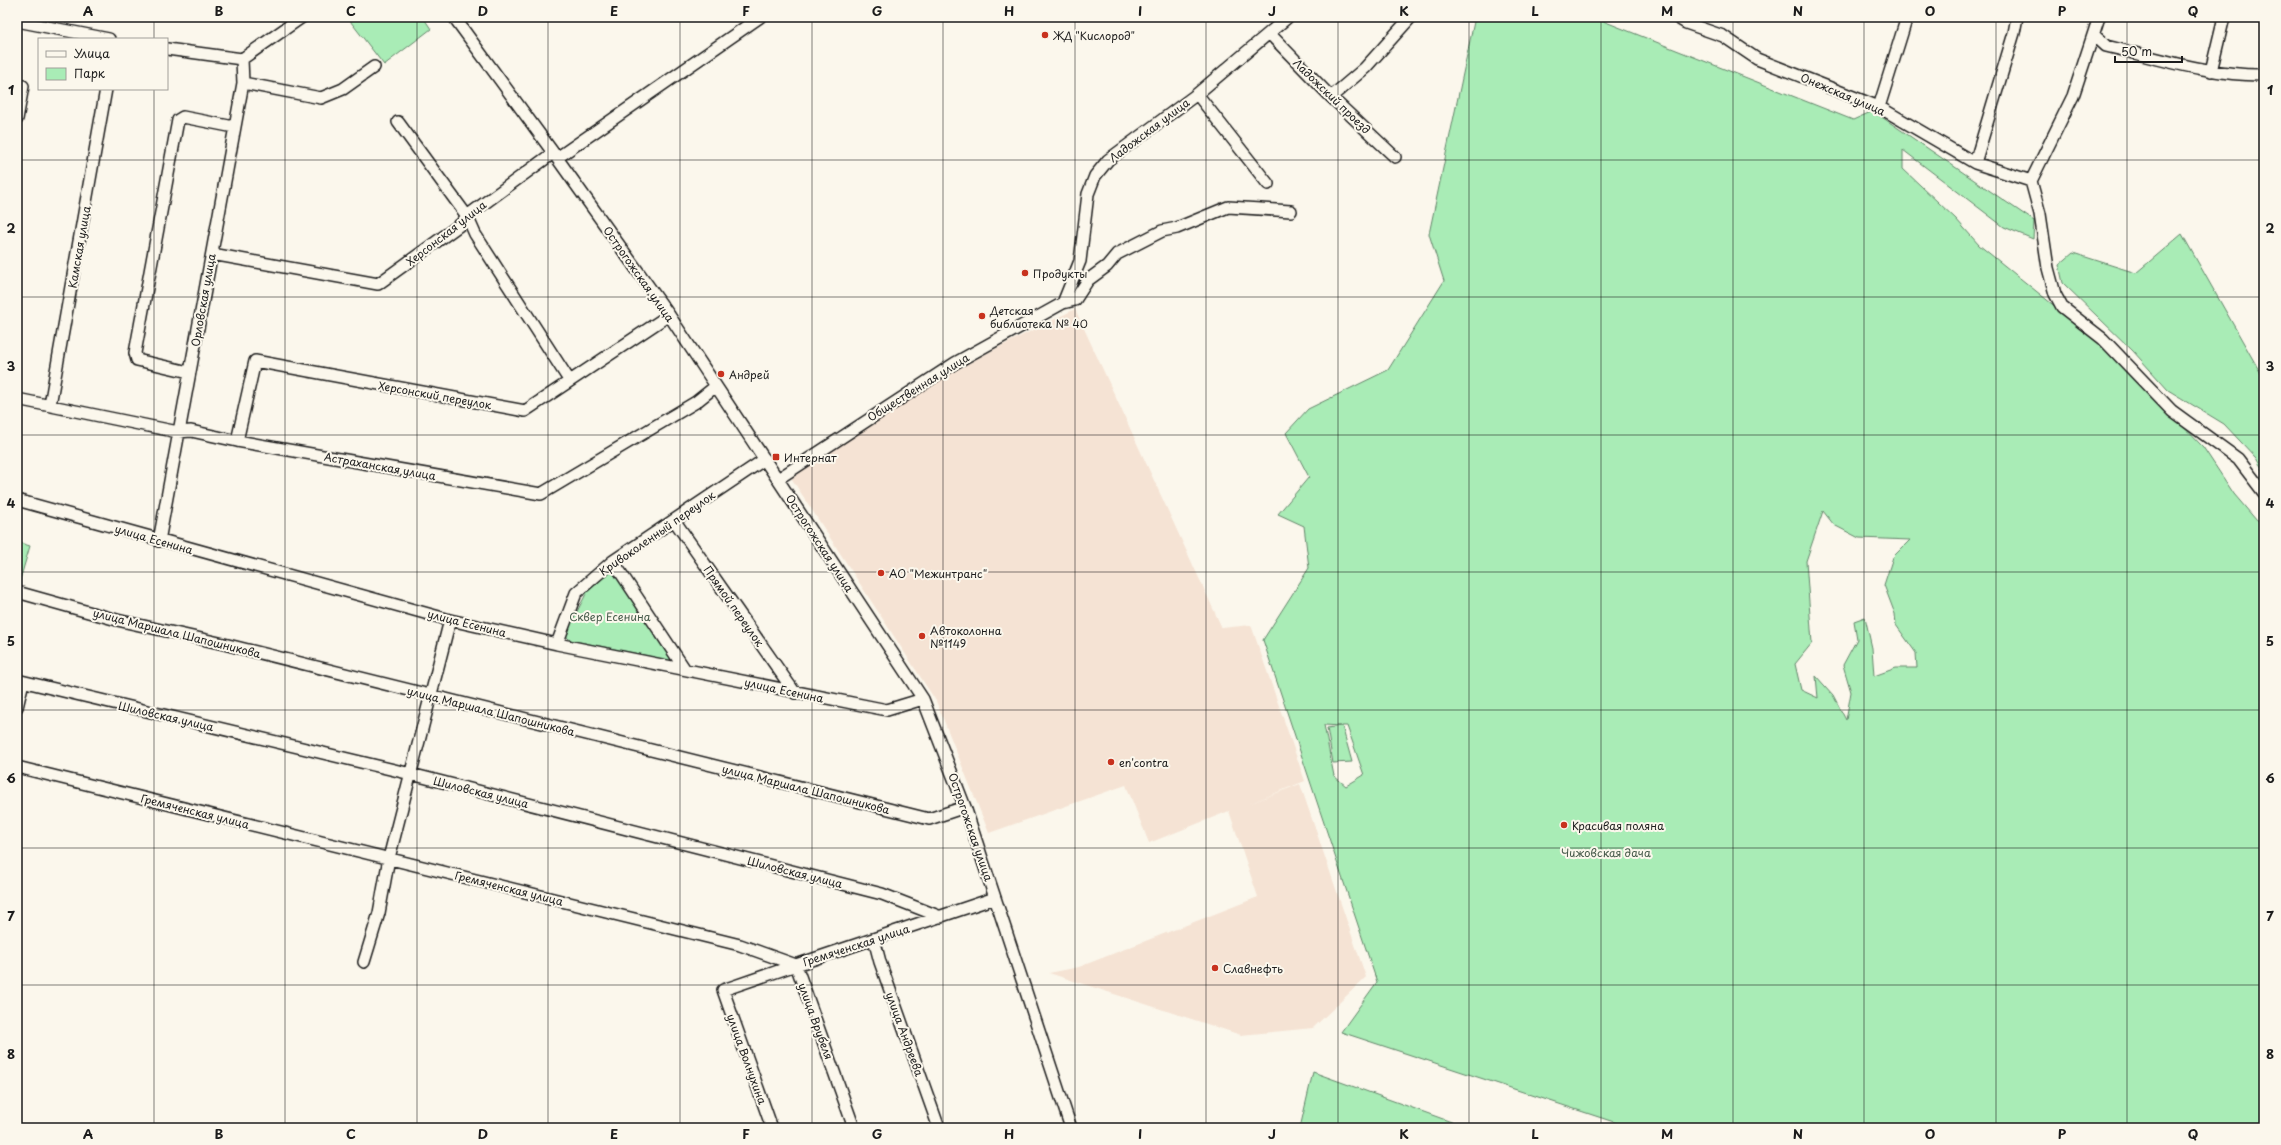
<svg xmlns="http://www.w3.org/2000/svg" width="2281" height="1145" font-family="'Playpen Sans',sans-serif">
<style>
.built{fill:#f5e3d4}
.green{fill:#a9ecb6;stroke:#628469;fill-rule:evenodd}
.lines{fill:none;stroke-linecap:round;stroke-linejoin:round}
.minor-casing{stroke:#1c1c1c;stroke-width:14}
.minor{stroke:#fbf7ec;stroke-width:11}
.grid{fill:none;stroke:#1c1c1c;stroke-width:1;stroke-opacity:0.55}
.poi-dot{fill:#c8321e;stroke:#fbf7ec;stroke-width:1.5}
.labels{text-anchor:middle;dominant-baseline:central;stroke-width:4;stroke-linejoin:round;paint-order:stroke}
.poi-label{font-size:11px;fill:#1c1c1c;stroke:#fbf7ec;text-anchor:start}
.street-label{font-size:11px;fill:#1c1c1c;stroke:#fbf7ec}
.park-label{font-size:11px;fill:#465a4a;stroke:#fbf7ec}
.neatline{fill:none;stroke:#1c1c1c;stroke-width:1.5}
.grid-label{font-size:13px;text-anchor:middle;font-weight:bold;fill:#1c1c1c}
</style>
<rect width="100%" height="100%" fill="#fbf7ec"/>
<filter id="ink" filterUnits="userSpaceOnUse"><feTurbulence type="fractalNoise" baseFrequency=".025" numOctaves="2"/><feDisplacementMap in="SourceGraphic" scale="8" xChannelSelector="R" yChannelSelector="G"/><feConvolveMatrix kernelMatrix="1 2 1 2 8 2 1 2 1" color-interpolation-filters="sRGB"/></filter>
<g filter="url(#ink)">
<path class="built" d="M1075,309L1222,628L1251,625L1305,781L1246,805L1300,784L1366,977L1313,1028L1241,1035L1049,973L1079,967L1258,897L1229,811L1149,843L1126,785L989,833L936,701L788,473L892,406L991,351Z"/>
<path class="green" d="M347,17H423L431,29L384,65Z
M1475,17H1593L1853,120L1873,111L2034,221L2033,239L2004,227L1903,150V169L1956,219L1979,245L2088,333L2180,423L2203,447L2234,494L2257,521L2264,525V1128H1632L1341,1032L1377,982L1263,640L1309,568L1304,526L1278,514L1309,477L1286,433L1308,409L1388,370L1444,281L1429,234ZM1823,511L1834,525L1859,538L1910,540L1893,557L1884,585L1895,614L1896,625L1916,653L1917,668H1896L1874,676L1872,648L1865,617L1854,621L1857,639L1843,665L1851,692L1846,720L1833,695L1816,676L1818,698L1801,690L1795,664L1812,643L1806,561ZM1324,725L1341,726L1327,728L1333,763L1352,762L1342,726H1347L1364,775L1346,786L1334,776Z
M2182,234L2264,379V472L2256,458L2224,424L2168,390L2133,351L2063,283L2059,265L2073,253L2136,273Z
M17,542L30,546L19,583L17,582Z
M615,567L677,662L570,640L565,635L587,592Z
M1313,1072L1468,1128H1300Z"/>
<g class="lines">
<g class="minor-casing">
<path id="minor" d="M454,17L557,158L669,315L923,699L965,807L1071,1128
M1676,17L1686,23L1723,36L1757,59L1879,107L1975,163L2031,181
M17,21L109,39
M1270,34L1331,97L1395,157
M2094,35L2106,46C2157,58 2212,76 2264,75
M167,49L242,59L302,17
M2211,71L2224,17
M243,83L321,98L343,89L374,67
M17,85L23,86L17,119
M1197,94L1268,184
M1331,97L1365,68L1411,17
M1879,107L1907,17
M398,122L467,216L475,234L569,380
M557,158L760,17
M1975,163L2014,33L2017,17
M2031,181L2040,214L2048,268L2055,294L2062,307L2103,339L2172,411L2238,459L2264,493
M2031,181L2073,96L2099,17
M212,254L378,284L461,224L467,216L553,153
M1063,303L1080,261L1088,194L1095,176L1108,160L1197,94L1288,17
M189,372L137,360L135,353L178,120L183,117L234,127
M17,399L178,432L191,431L237,441L541,494L696,402L716,386
M50,405L106,89
M237,441L255,361L525,411L669,315
M778,479L955,363L1063,303L1075,300L1088,280L1107,266L1117,254L1162,231L1177,228L1228,207L1291,211
M17,500L450,620L557,644L887,710L923,699
M674,520L795,693
M159,541L243,83L242,59
M613,561L684,668
M17,592L117,620L224,644L929,819L965,807
M557,644L576,593L613,561L765,459
M17,680L411,774L882,894L941,917
M17,707L23,682
M17,767L740,945L796,965L995,898
M874,939L880,962L939,1128
M364,962L379,913L389,858L450,620
M772,1128L723,990L796,965L854,1128"/>
</g>
<use href="#minor" class="minor"/>
</g>
</g>
<path class="grid" d="M154,17V39M285,17V1128M417,17V1128M548,17V1128M680,17V1128M812,17V1128M943,17V1128M1075,17V1128M1206,17V1128M1338,17V1128M1469,17V1128M1601,17V1128M1733,17V1128M1864,17V1128M1996,17V1128M2127,17V1128M154,89V1128M17,160H2264M17,297H2264M17,435H2264M17,572H2264M17,710H2264M17,848H2264M17,985H2264"/>
<g class="poi-dot">
<circle cx="1045" cy="35" r="4"/>
<circle cx="1025" cy="273" r="4"/>
<circle cx="982" cy="316" r="4"/>
<circle cx="721" cy="374" r="4"/>
<rect x="772" y="453" width="8" height="8" rx="2"/>
<circle cx="881" cy="573" r="4"/>
<circle cx="922" cy="636" r="4"/>
<circle cx="1111" cy="762" r="4"/>
<circle cx="1564" cy="825" r="4"/>
<circle cx="1215" cy="968" r="4"/>
</g>
<g class="labels">
<g class="poi-label">
<text x="1053" y="35">ЖД "Кислород"</text>
<text x="1033" y="273">Продукты</text>
<text x="990" y="310">Детская<tspan x="990" dy="13">библиотека № 40</tspan></text>
<text x="729" y="374">Андрей</text>
<text x="784" y="457">Интернат</text>
<text x="889" y="573">АО "Межинтранс"</text>
<text x="930" y="630">Автоколонна<tspan x="930" dy="13">№1149</tspan></text>
<text x="1119" y="762">en'contra</text>
<text x="1572" y="825">Красивая поляна</text>
<text x="1223" y="968">Cлавнефть</text>
</g>
<g class="street-label">
<text transform="translate(1843 94) rotate(23)">Онежская улица</text>
<text transform="translate(1332 96) rotate(44)">Ладожский проезд</text>
<text transform="translate(1149 130) rotate(-37)">Ладожская улица</text>
<text transform="translate(446 233) rotate(-38)">Херсонская улица</text>
<text transform="translate(79 247) rotate(-80)">Камская улица</text>
<text transform="translate(639 274) rotate(55)">Острогожская улица</text>
<text transform="translate(203 300) rotate(-80)">Орловская улица</text>
<text transform="translate(918 387) rotate(-32)">Общественная улица</text>
<text transform="translate(435 395) rotate(10)">Херсонский переулок</text>
<text transform="translate(380 466) rotate(10)">Астраханская улица</text>
<text transform="translate(657 533) rotate(-35)">Кривоколенный переулок</text>
<text transform="translate(154 539) rotate(16)">улица Есенина</text>
<text transform="translate(820 543) rotate(57)">Острогожская улица</text>
<text transform="translate(734 606) rotate(55)">Прямой переулок</text>
<text transform="translate(467 623) rotate(14)">улица Есенина</text>
<text transform="translate(177 633) rotate(14)">улица Маршала Шапошникова</text>
<text transform="translate(784 690) rotate(12)">улица Есенина</text>
<text transform="translate(491 711) rotate(14)">улица Маршала Шапошникова</text>
<text transform="translate(166 716) rotate(13)">Шиловская улица</text>
<text transform="translate(806 789) rotate(14)">улица Маршала Шапошникова</text>
<text transform="translate(481 792) rotate(14)">Шиловская улица</text>
<text transform="translate(195 811) rotate(14)">Гремяченская улица</text>
<text transform="translate(971 827) rotate(71)">Острогожская улица</text>
<text transform="translate(795 872) rotate(14)">Шиловская улица</text>
<text transform="translate(509 888) rotate(14)">Гремяченская улица</text>
<text transform="translate(856 945) rotate(-18)">Гремяченская улица</text>
<text transform="translate(816 1021) rotate(70)">улица Врубеля</text>
<text transform="translate(905 1034) rotate(70)">улица Андреева</text>
<text transform="translate(747 1059) rotate(70)">улица Волнухина</text>
</g>
<g class="park-label">
<text x="610" y="616">Сквер Есенина</text>
<text x="1606" y="852">Чижовская дача</text>
</g>
</g>
<rect width="2281" height="1145" fill="none" stroke="#fbf7ec" stroke-width="44"/>
<rect x="38" y="38" width="130" height="52" fill="#fbf7ec" stroke="#a29f99"/>
<rect x="46" y="51" width="20" height="6" fill="#fbf7ec" stroke="#a29f99"/>
<text x="74" y="58" font-size="12" fill="#1c1c1c">Улица</text>
<rect x="46" y="68" width="20" height="12" fill="#a9ecb6" stroke="#a29f99"/>
<text x="74" y="78" font-size="12" fill="#1c1c1c">Парк</text>
<path d="M2115 56v6h67v-6" fill="none" stroke="#1c1c1c" stroke-width="2"/>
<text x="2121" y="56" font-size="12" fill="#1c1c1c" stroke="#fbf7ec" stroke-width="3" paint-order="stroke">50 m</text>
<rect x="22" y="22" width="2237" height="1101" class="neatline"/>
<g class="grid-label">
<text x="88" y="16">A</text>
<text x="219" y="16">B</text>
<text x="351" y="16">C</text>
<text x="483" y="16">D</text>
<text x="614" y="16">E</text>
<text x="746" y="16">F</text>
<text x="877" y="16">G</text>
<text x="1009" y="16">H</text>
<text x="1140" y="16">I</text>
<text x="1272" y="16">J</text>
<text x="1404" y="16">K</text>
<text x="1535" y="16">L</text>
<text x="1667" y="16">M</text>
<text x="1798" y="16">N</text>
<text x="1930" y="16">O</text>
<text x="2062" y="16">P</text>
<text x="2193" y="16">Q</text>
<text x="11" y="95">1</text>
<text x="2270" y="95">1</text>
<text x="11" y="233">2</text>
<text x="2270" y="233">2</text>
<text x="11" y="371">3</text>
<text x="2270" y="371">3</text>
<text x="11" y="508">4</text>
<text x="2270" y="508">4</text>
<text x="11" y="646">5</text>
<text x="2270" y="646">5</text>
<text x="11" y="783">6</text>
<text x="2270" y="783">6</text>
<text x="11" y="921">7</text>
<text x="2270" y="921">7</text>
<text x="11" y="1059">8</text>
<text x="2270" y="1059">8</text>
<text x="88" y="1139">A</text>
<text x="219" y="1139">B</text>
<text x="351" y="1139">C</text>
<text x="483" y="1139">D</text>
<text x="614" y="1139">E</text>
<text x="746" y="1139">F</text>
<text x="877" y="1139">G</text>
<text x="1009" y="1139">H</text>
<text x="1140" y="1139">I</text>
<text x="1272" y="1139">J</text>
<text x="1404" y="1139">K</text>
<text x="1535" y="1139">L</text>
<text x="1667" y="1139">M</text>
<text x="1798" y="1139">N</text>
<text x="1930" y="1139">O</text>
<text x="2062" y="1139">P</text>
<text x="2193" y="1139">Q</text>
</g>
</svg>
